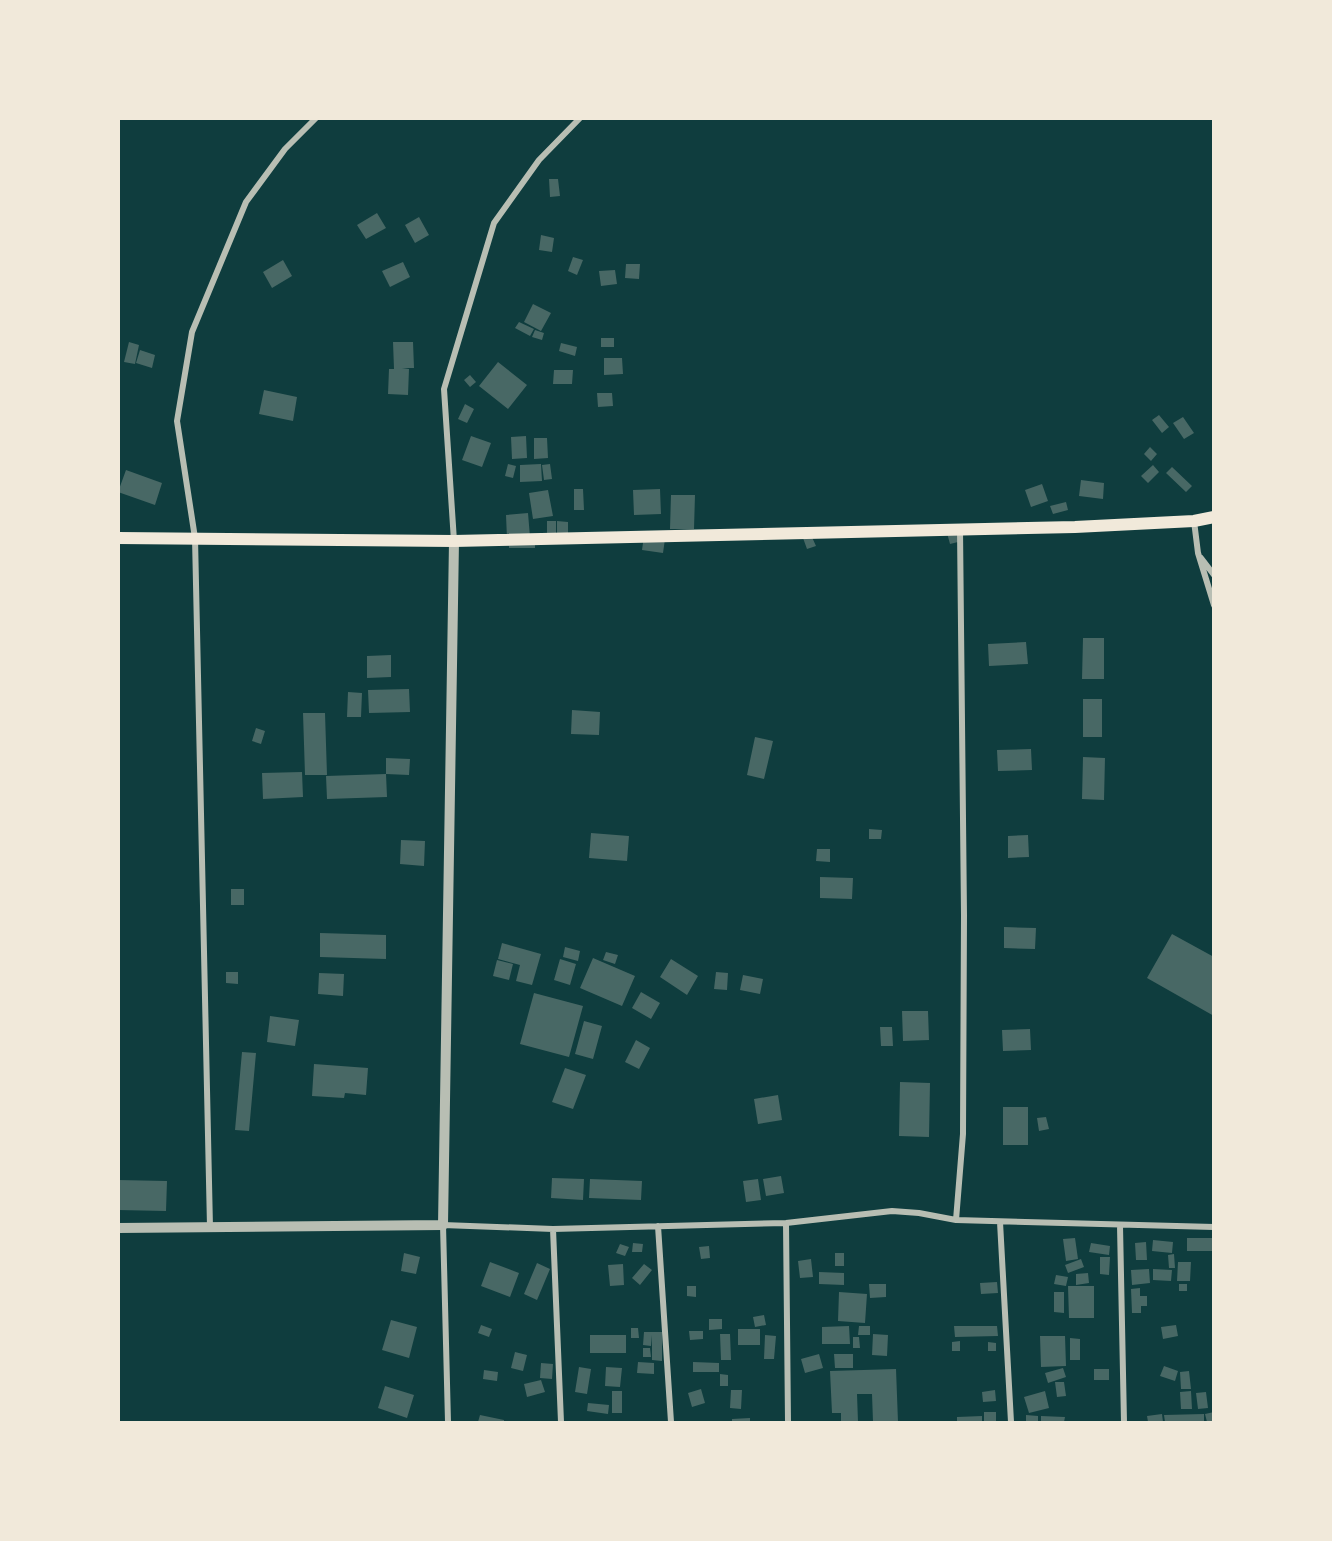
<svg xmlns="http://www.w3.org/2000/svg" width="1332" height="1541" font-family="Barlow,sans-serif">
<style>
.building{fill:#486865}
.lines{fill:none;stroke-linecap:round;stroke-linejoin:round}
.minor{stroke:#b8beb3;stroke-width:6}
.tertiary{stroke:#b8beb3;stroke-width:10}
.secondary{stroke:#f1e9da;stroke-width:12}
</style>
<rect width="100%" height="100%" fill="#0f3d3e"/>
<path class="building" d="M549,179H558L560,196L550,197Z
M377,213L386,228L366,239L357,225Z
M419,217L429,235L415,243L405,225Z
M541,235L554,238L552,252L539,250Z
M573,257L583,260L577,275L568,271Z
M283,260L292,276L272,288L263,272Z
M403,262L410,277L390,287L382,271Z
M626,264H640L639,279L625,278Z
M615,270L617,284L601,286L599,271Z
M533,304L551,313L541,331L524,322Z
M519,322L534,329L530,336L515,328Z
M535,330L544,333L542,340L532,337Z
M601,338H614V347H601Z
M129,342L139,345L135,364L124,362Z
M393,342H413L414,368H402L409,369L408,395L388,394L389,369H394Z
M561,343L577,347L575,356L559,351Z
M140,350L155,355L152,368L136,363Z
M604,358H622L623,374L604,375Z
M498,362L527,385L508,409L479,386Z
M554,370H573L572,384H553Z
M470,375L476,382L470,387L464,380Z
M264,390L297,397L293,421L259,414Z
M597,393H612L613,406L598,407Z
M465,404L474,409L467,423L458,419Z
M1159,415L1169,427L1162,433L1152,420Z
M1183,417L1194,433L1184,439L1173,423Z
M471,436L491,443L482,467L462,460Z
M526,436L527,458L512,459L511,437Z
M534,438H547L548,458L534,459Z
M1150,447L1157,454L1151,461L1144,454Z
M508,464L516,466L513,478L505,476Z
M541,464L542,481L520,482V465Z
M550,464L552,479L544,480L542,465Z
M1153,465L1159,472L1148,483L1141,476Z
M1172,467L1192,486L1186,492L1166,473Z
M126,470L162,483L155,505L118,492Z
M1081,480L1104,483L1103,499L1079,496Z
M1042,484L1048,501L1031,507L1025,490Z
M574,489H583L584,510H574Z
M660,489L661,514L634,515L633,490Z
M548,490L553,516L533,519L529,493Z
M671,495H695L694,529H670Z
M1066,502L1068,510L1053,514L1050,506Z
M528,513L530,537L507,539L506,515Z
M547,521H556V538H547Z
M557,521L568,522V538H557Z
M959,530L962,541L950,544L947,533Z
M811,535L816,546L807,549L803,538Z
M644,536L665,539L663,553L642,550Z
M535,539V548H509V540Z
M1083,638H1104V679H1082Z
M1026,642L1028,664L989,666L988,644Z
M391,655V677L367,678V656Z
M409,689L410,712L369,713L368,690Z
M348,692L362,693L361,717H347Z
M1083,699H1102V737H1083Z
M572,710L600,712L599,735L571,734Z
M303,713H325L327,775H305Z
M256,728L265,731L261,744L252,741Z
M755,737L773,741L764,779L747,775Z
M1031,749L1032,770L998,771L997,750Z
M1083,757L1105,758L1104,800L1082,799Z
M386,758L410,759L409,775L386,774Z
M302,772L303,797L263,799L262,773Z
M386,774L387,797L327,799L326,776Z
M869,829L882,830L881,839H869Z
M591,833L629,836L627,861L589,858Z
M1028,835L1029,857L1008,858V836Z
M401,840L425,841L424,866L400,864Z
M817,849H830V862L816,861Z
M820,877L853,878L852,899L820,898Z
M231,889H244V905H231Z
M1004,927L1036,928L1035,949L1004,948Z
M320,933L386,935V959L320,957Z
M1172,934L1214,957V1016L1147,978Z
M502,943L541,954L532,985L516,981L520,965L498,959Z
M565,947L580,951L578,961L563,957Z
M606,952L618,955L615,964L603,960Z
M593,958L635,976L622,1006L580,988Z
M560,959L576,964L570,985L554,980Z
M671,959L698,976L687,995L660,977Z
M497,960L513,964L509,980L493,976Z
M226,972H238V984L226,983Z
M716,972L728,973L727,990L714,989Z
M319,973L344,974L343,996L318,994Z
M743,975L763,979L760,994L740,990Z
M641,992L660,1003L651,1019L632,1008Z
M534,993L583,1006L569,1057L520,1044Z
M902,1011H928L929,1040L903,1041Z
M270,1016L299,1020L295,1046L267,1042Z
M584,1021L602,1026L593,1059L575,1054Z
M880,1027H892L893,1046H881Z
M1030,1029L1031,1050L1003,1051L1002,1030Z
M636,1040L650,1048L639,1069L625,1062Z
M242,1052L256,1053L249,1131L235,1130Z
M314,1064L368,1068L366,1095L345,1093L344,1098L312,1096Z
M565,1068L586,1075L573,1109L552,1102Z
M900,1082L930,1083L929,1137L899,1136Z
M778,1095L782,1120L758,1124L754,1099Z
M1003,1107H1028V1145H1003Z
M1046,1117L1049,1129L1039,1131L1037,1118Z
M781,1176L784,1193L766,1196L763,1179Z
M552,1178L584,1179L583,1200L551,1198Z
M590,1179L642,1181L641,1200L589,1198Z
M758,1179L761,1200L746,1202L743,1181Z
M118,1180L167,1181L166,1211L118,1210Z
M1075,1238L1078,1259L1066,1261L1063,1239Z
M1187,1238H1214V1251H1187Z
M1153,1240L1173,1242L1172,1253L1152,1251Z
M1146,1242L1147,1260H1136L1135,1243Z
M633,1243L643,1244L642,1252H632Z
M1091,1243L1110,1246L1109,1255L1089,1252Z
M620,1244L629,1247L625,1256L616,1253Z
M709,1246L710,1258L701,1259L699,1247Z
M404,1253L420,1257L416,1274L401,1271Z
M835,1253H844V1266H835Z
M1174,1254L1175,1268H1169L1168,1255Z
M1100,1257H1110L1109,1275L1100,1274Z
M811,1259L813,1277L800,1278L798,1261Z
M1081,1259L1084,1267L1068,1273L1065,1265Z
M490,1262L519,1273L510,1297L481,1286Z
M1178,1262H1191L1190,1281H1177Z
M537,1263L550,1269L537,1300L524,1294Z
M623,1264L624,1285L610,1286L608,1265Z
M644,1264L652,1270L640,1285L632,1278Z
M1149,1269L1150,1283L1132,1285L1131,1270Z
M1153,1269L1172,1270L1171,1281L1153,1280Z
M819,1272L844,1273V1285L819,1284Z
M1088,1273L1089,1283L1076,1285V1274Z
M1056,1275L1068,1277L1066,1286L1054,1284Z
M997,1282L998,1293L981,1294L980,1283Z
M869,1284H886V1297L870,1298Z
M1179,1284H1187V1291H1179Z
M687,1286H696V1297L687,1296Z
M1068,1286H1094V1318H1069Z
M1140,1288V1296H1147V1306H1141V1313H1132L1131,1289Z
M839,1292L867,1294L865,1323L838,1321Z
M1054,1292H1064V1313L1054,1312Z
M764,1315L766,1325L755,1327L753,1317Z
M709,1319H722V1329L709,1330Z
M391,1320L417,1327L409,1358L382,1350Z
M481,1325L492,1329L489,1337L478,1333Z
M1176,1325L1178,1336L1163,1339L1161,1327Z
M849,1326L850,1344H822V1327Z
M859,1326H870V1335H858Z
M954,1326H997L998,1336L955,1337Z
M631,1328H638L639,1338H631Z
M738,1329H760V1345H738Z
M689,1331H703V1339L690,1340Z
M644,1332H662V1361L652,1360V1335L651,1346L643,1345Z
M720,1334H730L731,1360H721Z
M873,1334L888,1335L887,1356L872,1355Z
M590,1335H626V1353H590Z
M765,1335L776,1336L774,1359H764Z
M1040,1336H1065L1066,1366L1041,1367Z
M853,1337H859L860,1348H853Z
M1070,1338L1080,1339V1360H1070Z
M960,1341V1351H952V1342Z
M988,1342L996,1343V1351H988Z
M643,1348H650L651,1357H643Z
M515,1352L527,1355L523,1371L511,1368Z
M819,1354L823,1368L805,1373L801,1359Z
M834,1354H853V1368H835Z
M638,1362L654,1363V1374L637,1373Z
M693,1362L719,1363V1372H693Z
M541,1363L553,1364L552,1379L540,1378Z
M1164,1366L1178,1371L1175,1381L1160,1376Z
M579,1367L591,1369L587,1394L575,1392Z
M606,1367L622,1368L620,1387L605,1386Z
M1063,1368L1066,1377L1048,1383L1045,1373Z
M896,1369L898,1422H873L872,1394H857L858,1422H841V1413H832L830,1371Z
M1094,1369H1109V1380H1094Z
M484,1370L498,1372L497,1381L483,1379Z
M1189,1371L1191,1389H1181L1180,1372Z
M720,1374L728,1375V1386H720Z
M541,1380L545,1392L527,1397L524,1384Z
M1055,1382H1064L1066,1396L1057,1397Z
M385,1386L414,1395L407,1418L378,1408Z
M701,1389L705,1403L692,1407L688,1393Z
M731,1390H742L741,1409L730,1408Z
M995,1390L996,1401L983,1402L982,1392Z
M612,1391H622V1413H612Z
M1045,1391L1049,1408L1029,1413L1024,1397Z
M1191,1391L1192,1409H1181L1180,1392Z
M1206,1392L1208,1408L1198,1409L1196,1393Z
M588,1403L609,1405L608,1414L587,1411Z
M984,1412H996V1422H984Z
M1214,1412V1422H1207L1205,1414Z
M1162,1414L1163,1422H1148L1147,1416Z
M1204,1414V1422H1165L1164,1415Z
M480,1415L504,1420V1422H478Z
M1026,1415L1038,1416V1422H1026Z
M982,1416V1422H957V1417Z
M1041,1416L1065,1417L1064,1422H1041Z
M750,1418V1422H732V1419Z"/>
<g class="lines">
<path class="minor" d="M1194,521L1198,553L1214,605
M454,541L444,389L494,223L539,160L580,118
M1201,558L1214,575
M956,1220L963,1134L964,915L960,529
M1000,1222L1011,1422
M786,1223L788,1422
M658,1226L671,1422
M1120,1226L1124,1422
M210,1227L195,538L177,421L192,332L246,202L285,149L316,118
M553,1229L561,1422
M448,1422L443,1225L553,1229L786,1223L892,1211L919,1213L956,1220L1214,1227"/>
<path class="tertiary" d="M118,1228L443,1225L454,541"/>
<path class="secondary" d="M118,538L454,541L1075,527L1194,521L1214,517"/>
</g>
<rect width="1332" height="1541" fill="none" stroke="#f1e9da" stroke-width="240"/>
</svg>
